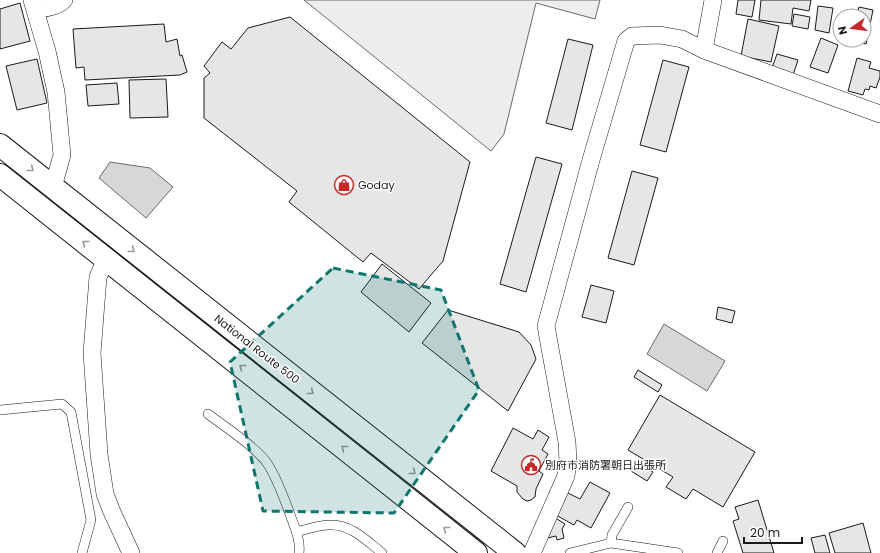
<svg xmlns="http://www.w3.org/2000/svg" width="880" height="553" font-family="Poppins,'Noto Sans JP',sans-serif">
<style>
.green{fill:#ededed;stroke:#6a6a6a}
.water{fill:#d7d7d7;stroke:#6a6a6a}
.building{fill:#e6e6e6;stroke:#1a1a1a}
.lines{fill:none;stroke-linecap:round;stroke-linejoin:round}
.lane-casing{stroke:#1a1a1a;stroke-width:10}
.street-casing{stroke:#1a1a1a;stroke-width:18}
.highway-casing{stroke:#1a1a1a;stroke-width:24}
.lane{stroke:#fff;stroke-width:9}
.street{stroke:#fff;stroke-width:17}
.highway{stroke:#fff;stroke-width:22}
.oneway{stroke:#989898}
.marked{fill:#0f766e;fill-opacity:0.2;stroke:#0f766e;stroke-width:3;stroke-dasharray:8 5;stroke-linejoin:round}
.labels{text-anchor:middle;dominant-baseline:central;stroke-width:3;stroke-linejoin:round;paint-order:stroke}
.poi-label{font-size:11px;fill:#1a1a1a;stroke:#fff;text-anchor:start}
.street-label{font-size:11px;fill:#1a1a1a;stroke:#fff}
</style>
<rect width="100%" height="100%" fill="#fff"/>
<path class="green" d="M304,0H600L595,19L536,3L504,134L491,151Z"/>
<path class="water" d="M110,162L150,168L173,187L146,218L99,178Z
M664,324L725,361L707,391L647,354Z"/>
<path class="building" d="M738,0H755L752,17L736,14Z
M761,0H811L809,11L793,8L791,24L759,20Z
M20,3L30,41L0,49V9Z
M818,6L833,8L829,33L815,30Z
M859,7L873,10L866,44L848,40H864V16H855L857,14Z
M794,14L810,17L808,29L792,26Z
M290,17L470,162L443,261L419,289L371,253L363,262L289,202L297,191L204,118V78L210,73L204,66L222,42L231,49L248,28Z
M748,19L779,26L771,62L741,56Z
M164,24L166,42L177,39L180,56L182,55L187,72L180,75L85,80L84,67L76,68L73,29Z
M821,38L838,45L828,73L810,67Z
M568,39L593,45L572,130L546,123Z
M777,54L798,60L793,75L772,68Z
M857,58L871,62L869,68L880,71V77L876,88L870,86L869,90L865,89L863,95L848,91Z
M37,59L47,103L17,110L6,66Z
M663,60L689,67L666,152L640,145Z
M166,79L168,117L130,118L129,80Z
M117,83L119,104L88,106L86,85Z
M536,157L562,164L526,292L500,284Z
M632,171L658,178L634,265L608,258Z
M382,264L431,303L409,332L361,292Z
M591,285L614,291L606,323L582,317Z
M718,307L735,311L732,323L716,319Z
M448,310L519,332L531,345L536,359L508,411L422,343Z
M638,370L662,385L658,392L634,377Z
M660,395L755,452L723,507L693,489L686,499L666,487L673,477L628,450Z
M513,428L533,439L538,430L549,437L542,450L548,454L539,471L543,474L536,489L535,497L531,500L527,501L523,499L517,492V486L491,471Z
M636,462L653,472L647,481L631,471Z
M590,482L610,493L591,528L577,520L574,525L554,514L566,492L580,499Z
M758,500L774,553H743L733,521L739,519L735,507Z
M554,517L565,524L562,529L564,538L557,540L556,536L543,539Z
M863,523L871,553H835L829,533Z
M825,535L830,553H815L811,538Z"/>
<g class="lines">
<g class="lane-casing">
<path id="lane" d="M0,410L62,404L71,412L91,520L82,553
M208,414C225,427 258,448 269,466C278,481 284,498 290,514C294,526 301,540 299,553
M296,532C307,529 319,525 330,525C351,524 367,541 382,553
M611,543L612,535L628,507
M570,553L611,543L678,553
M717,553L723,541"/>
</g>
<g class="street-casing">
<path id="street" d="M32,0L47,51L56,92L62,155L53,187
M35,10C45,8 57,7 64,0
M704,50L713,0
M106,259L98,277L92,353L99,454L105,494L112,512L131,553
M532,553L566,476L568,462L567,442L546,326L591,160L626,41L632,36L660,35L682,39L704,50L880,114"/>
</g>
<g class="highway-casing">
<path id="highway" d="M0,145L515,553
M0,175L476,553"/>
</g>
<use href="#lane" class="lane"/>
<use href="#street" class="street"/>
<use href="#highway" class="highway"/>
</g>
<defs><path id="oneway-chevron" d="M-2-3.5L2.5 0L-2 3.5" fill="none" stroke-width="1.6" stroke-linecap="round" stroke-linejoin="round"/></defs>
<g class="oneway">
<use href="#oneway-chevron" transform="translate(31 169) rotate(39)"/>
<use href="#oneway-chevron" transform="translate(85 243) rotate(-142)"/>
<use href="#oneway-chevron" transform="translate(132 250) rotate(38)"/>
<use href="#oneway-chevron" transform="translate(242 367) rotate(-142)"/>
<use href="#oneway-chevron" transform="translate(311 392) rotate(38)"/>
<use href="#oneway-chevron" transform="translate(344 448) rotate(-142)"/>
<use href="#oneway-chevron" transform="translate(413 472) rotate(38)"/>
<use href="#oneway-chevron" transform="translate(446 529) rotate(-142)"/>
</g>
<path class="marked" d="M333,268L441,290L479,390L394,513L263,511L230,362Z"/>
<defs>
<g id="shop-ring" transform="scale(1)"><circle r="9.5" fill="#fff" stroke="#c62828" stroke-width="1.5"/><path d="M-5-2.5h2.3a2.7 3.5 0 0 1 5.4 0H5L5.5 6h-11ZM-1.5-2.5h3a1.5 2.3 0 0 0-3 0Z" fill="#c62828"/></g>
<g id="civic-ring" transform="scale(1)"><circle r="9.5" fill="#fff" stroke="#c62828" stroke-width="1.5"/><path d="M-.6-6.5H3V-4.5H.6V-3L4-1V1h2V6H-6V1h2V-1L-.6-3ZM-1.2 2.5V6h2.4V2.5Z" fill="#c62828"/></g>
</defs>
<g fill-rule="evenodd">
<use href="#shop-ring" x="344" y="185"/>
<use href="#civic-ring" x="531" y="465"/>
</g>
<g class="labels">
<g class="poi-label">
<text x="358" y="185">Goday</text>
<text x="545" y="465">別府市消防署朝日出張所</text>
</g>
<g class="street-label">
<text transform="translate(257 349) rotate(38)">National Route 500</text>
</g>
</g>
<g transform="translate(852 28) rotate(256)"><circle r="19" fill="#ffffff" stroke="#a3a3a3"/>
<path d="M0-3L7 15L0 10L-7 15Z" fill="#c62828"/>
<text y="-6" font-size="11" font-weight="bold" text-anchor="middle" fill="#1a1a1a">N</text>
</g>
<path d="M744 537v6h58v-6" fill="none" stroke="#1a1a1a" stroke-width="2"/>
<text x="750" y="537" font-size="12" fill="#1a1a1a" stroke="#ffffff" stroke-width="3" paint-order="stroke">20 m</text>
</svg>
